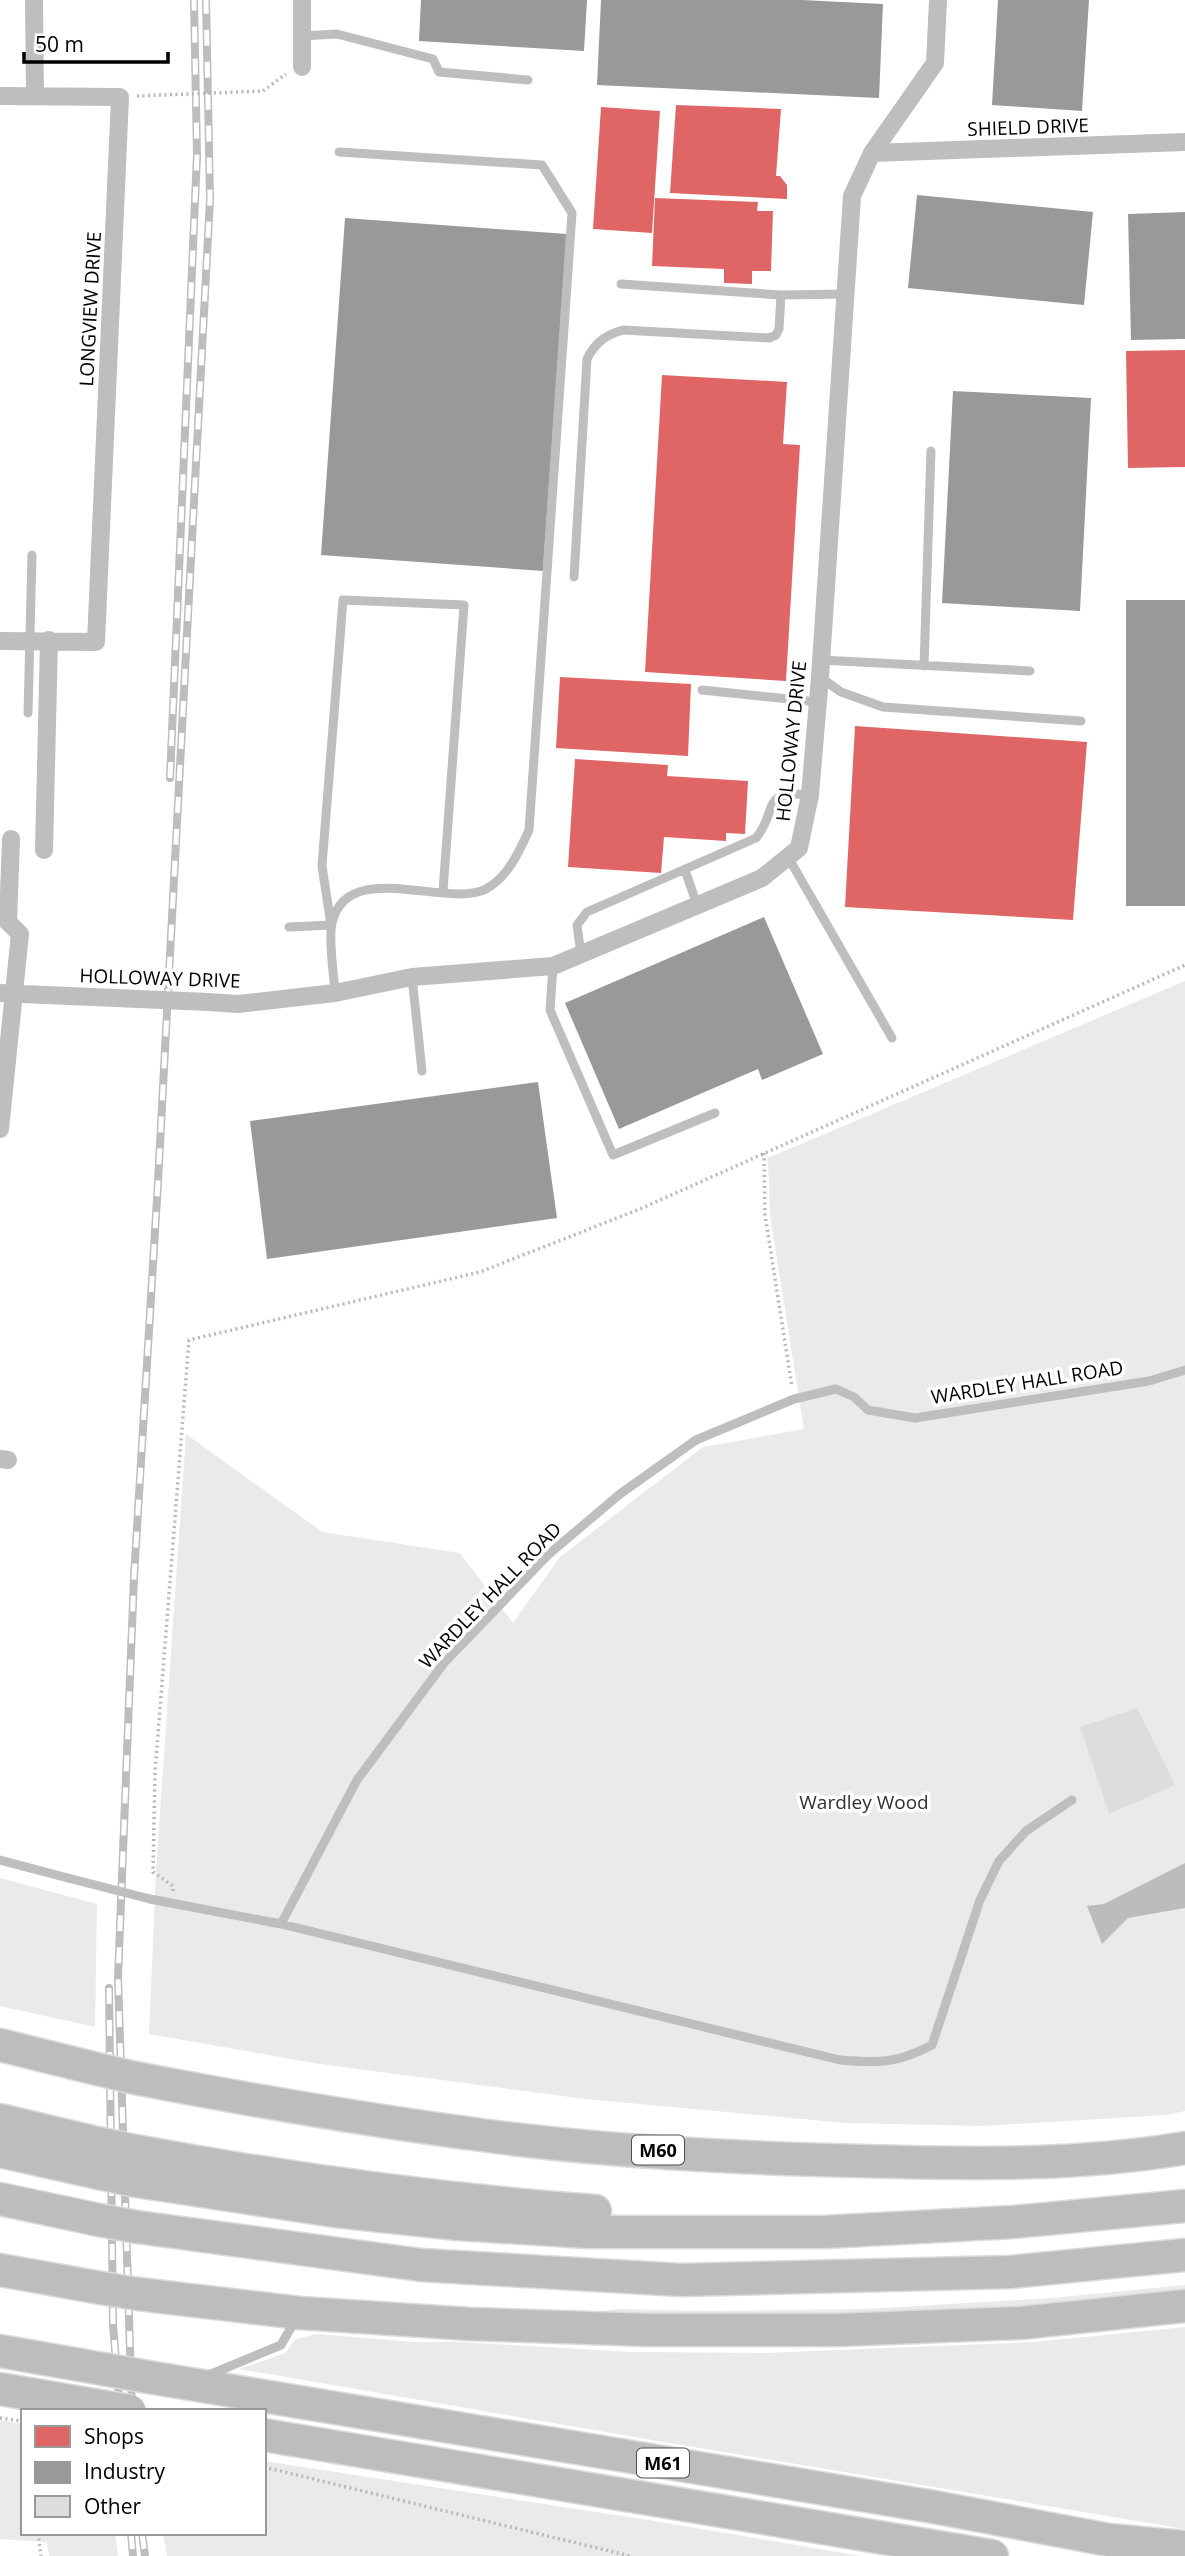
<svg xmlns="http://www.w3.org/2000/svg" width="1185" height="2556" font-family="'Open Sans',sans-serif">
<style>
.green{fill:#eaeaea}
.water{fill:#bcbcbc}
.shops{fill:#e06666}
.industry{fill:#999}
.building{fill:#ddd}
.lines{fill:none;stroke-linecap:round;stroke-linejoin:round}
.motorway-casing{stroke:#dbdbdb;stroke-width:35}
.path{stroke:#b8b8b8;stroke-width:3.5;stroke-dasharray:2 3.5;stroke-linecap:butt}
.service{stroke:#bebebe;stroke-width:9}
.minor{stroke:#bebebe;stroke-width:18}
.motorway{stroke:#bdbdbd;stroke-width:32}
.rail-casing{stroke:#bdbdbd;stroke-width:8}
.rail{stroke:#fff;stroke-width:5;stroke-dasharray:16;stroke-linecap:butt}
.motorway-bridge-casing{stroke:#dbdbdb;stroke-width:35;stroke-linecap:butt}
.path-bridge{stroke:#b8b8b8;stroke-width:3.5;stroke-dasharray:2 3.5;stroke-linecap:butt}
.service-bridge{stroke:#bebebe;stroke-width:9}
.minor-bridge{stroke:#bebebe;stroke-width:18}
.motorway-bridge{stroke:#bdbdbd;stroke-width:32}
.labels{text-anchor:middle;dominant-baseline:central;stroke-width:7;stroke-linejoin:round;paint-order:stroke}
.shield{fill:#fff;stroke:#4c4c4c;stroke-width:2}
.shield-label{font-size:18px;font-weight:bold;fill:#000}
.street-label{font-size:19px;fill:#000;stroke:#fff}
.park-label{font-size:19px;fill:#303030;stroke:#fff}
</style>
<rect width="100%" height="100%" fill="#fff"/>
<path class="green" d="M1185,981V2111L1166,2115L982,2126L845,2123L585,2099L320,2064L149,2034L156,1871L186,1434L322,1532L460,1553L513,1623L560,1557L703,1447L804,1429L770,1215L768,1158Z
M0,1878L97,1904L95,2027L0,2006Z
M1185,2285V2293L1028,2309L863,2317H574L616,2309L710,2311L867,2309L1052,2298Z
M1185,2327V2529L664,2442L239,2369L286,2353L294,2340L316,2334L414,2342H459L631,2352L766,2353L1034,2342Z
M0,2420L23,2424V2533H115L118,2556H49L47,2542L0,2539Z
M264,2461L648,2520L861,2556H167L163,2533H264Z"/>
<path class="water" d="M1185,1863V1908L1128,1918L1102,1944L1087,1906L1104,1904Z"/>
<path class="shops" d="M676,105L781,109L776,176H780L787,185V199L670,193Z
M601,107L660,111L652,233L593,229Z
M655,198L758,202L757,211H773L771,271H752V284L724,283V269L652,266Z
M1185,350V467L1128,468L1126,351Z
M662,375L787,382L783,444L800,445L786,681L645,672Z
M560,677L691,684L688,756L556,748Z
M855,726L1087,742L1073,920L845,907Z
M575,759L668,765L667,776L748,781L745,834L726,833V841L664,837L661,873L568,867Z"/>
<path class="industry" d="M421,0H587L584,51L419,41Z
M601,0H802L883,4L879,98L597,85Z
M998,0H1089L1082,111L992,105Z
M917,195L1093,212L1084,305L908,288Z
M1185,212V339L1131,340L1128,214Z
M345,218L567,234L543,571L321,555Z
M953,391L1091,398L1080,611L942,603Z
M1126,600H1185V906H1126Z
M764,917L823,1054L762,1080L758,1069L619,1129L565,1003Z
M538,1082L557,1218L267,1259L250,1121Z"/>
<path class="building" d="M1137,1708L1175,1785L1109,1814L1080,1727Z"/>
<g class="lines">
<g class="motorway-casing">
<path id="motorway" d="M0,2045L97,2069
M135,2078C250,2100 365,2120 481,2135C606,2152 735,2158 862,2161C969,2164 1079,2166 1185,2148
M0,2120L97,2143
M0,2151L98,2173
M135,2151C288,2179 440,2200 595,2211
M136,2181L335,2211L458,2224L588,2232H824L1013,2222L1185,2206
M0,2199L99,2220
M137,2227L421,2265L681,2280L1010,2272L1185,2255
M0,2270L101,2288
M138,2294L300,2313L470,2324L649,2330H837L1020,2323L1185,2306
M0,2351L103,2369
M142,2376L934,2507L1109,2540L1185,2547
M0,2389L106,2407
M264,2435L992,2556"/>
</g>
<path class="path" d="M263,91L286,74
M764,1153L765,1215L792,1387
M173,1891V1886L153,1872L155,1772L189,1340L480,1272L640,1209L1185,965
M0,2418L23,2421
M264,2467L630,2556
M38,2533L41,2556"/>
<path class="service" d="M302,36L337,34L433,59L439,72L528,80
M621,284L781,295
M574,577L587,359C595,343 605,335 623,330L769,338L776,335L779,329L781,295L845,294
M821,660L1030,671
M924,666L931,451
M820,677L841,692L883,707L1081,721
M702,690L818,702
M28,713L32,555
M788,857L892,1038
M685,870L697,905
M289,927L331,925L322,866L343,600L464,605L443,891
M581,954L577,925L587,912L756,838C779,810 759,790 810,795
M553,966L550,1010L613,1155L715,1113
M412,977L422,1071
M335,993C334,975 328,939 332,923C347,857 447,909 486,889C508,877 519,852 529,830L572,213L542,165L339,152
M0,1860L68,1878
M150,1899L281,1924L840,2060C879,2063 896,2064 932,2045L980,1900L999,1861L1026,1831L1072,1800
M281,1924L357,1780L444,1663L549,1554L620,1494L696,1440L794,1399L836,1389L854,1397L868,1410L915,1418L1149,1381L1185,1370
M204,2377L281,2345L297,2317"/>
<path class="minor" d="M34,0L35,96
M302,0V67
M0,96L120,97L96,642L0,641
M872,153L1185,142
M44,850L49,640
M0,993L93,997
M208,1002L238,1004L335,993L412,977L553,966L762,878L799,848L810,795L820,677L852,196L872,153L935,63L938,0
M0,1129L20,934L8,922L11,839
M0,1459L8,1460"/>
<use href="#motorway" class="motorway"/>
<g class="rail-casing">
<path id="rail" d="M170,778L197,155L194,0
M109,1988L113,2324L120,2411
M132,2411L118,1977L134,1577L158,1182L210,199L206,0
M131,2533L133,2556
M142,2533L145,2556"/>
</g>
<use href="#rail" class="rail"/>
<g class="motorway-bridge-casing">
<path id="motorway-bridge" d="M97,2069L135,2078
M97,2143L135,2151
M98,2173L136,2181
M99,2220L137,2227
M101,2288L138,2294
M103,2369L142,2376
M106,2407L130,2411"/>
</g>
<path class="path-bridge" d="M137,96L263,91"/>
<path class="service-bridge" d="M68,1878L150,1899"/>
<path class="minor-bridge" d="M93,997L208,1002"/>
<use href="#motorway-bridge" class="motorway-bridge"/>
</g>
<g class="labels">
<g class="shield">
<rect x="632" y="2135.5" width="52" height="29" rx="5"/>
<rect x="637" y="2448.5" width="52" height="29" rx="5"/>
</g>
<g class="shield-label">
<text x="658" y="2150">M60</text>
<text x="663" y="2463">M61</text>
</g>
<g class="street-label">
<text transform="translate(1028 127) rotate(-2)">SHIELD DRIVE</text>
<text transform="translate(90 309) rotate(-87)">LONGVIEW DRIVE</text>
<text transform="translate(791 741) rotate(-84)">HOLLOWAY DRIVE</text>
<text transform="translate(160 978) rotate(2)">HOLLOWAY DRIVE</text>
<text transform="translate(1027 1382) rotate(-9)">WARDLEY HALL ROAD</text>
<text transform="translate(490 1595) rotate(-46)">WARDLEY HALL ROAD</text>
</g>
<g class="park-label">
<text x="864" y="1802">Wardley Wood</text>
</g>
</g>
<rect x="21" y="2409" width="245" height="126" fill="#ffffff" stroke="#999999" stroke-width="2"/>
<rect x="35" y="2426" width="35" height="21" fill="#e06666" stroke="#999999" stroke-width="2"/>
<text x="84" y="2444" font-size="21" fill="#000000">Shops</text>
<rect x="35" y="2462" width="35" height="21" fill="#999999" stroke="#999999" stroke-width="2"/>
<text x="84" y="2479" font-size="21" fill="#000000">Industry</text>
<rect x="35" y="2496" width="35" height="21" fill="#dddddd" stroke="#999999" stroke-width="2"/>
<text x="84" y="2514" font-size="21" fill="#000000">Other</text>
<path d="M24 52v10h144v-10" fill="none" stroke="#000000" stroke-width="3.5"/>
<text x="35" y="52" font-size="21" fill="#000000" stroke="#ffffff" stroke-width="5" paint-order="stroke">50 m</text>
</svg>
